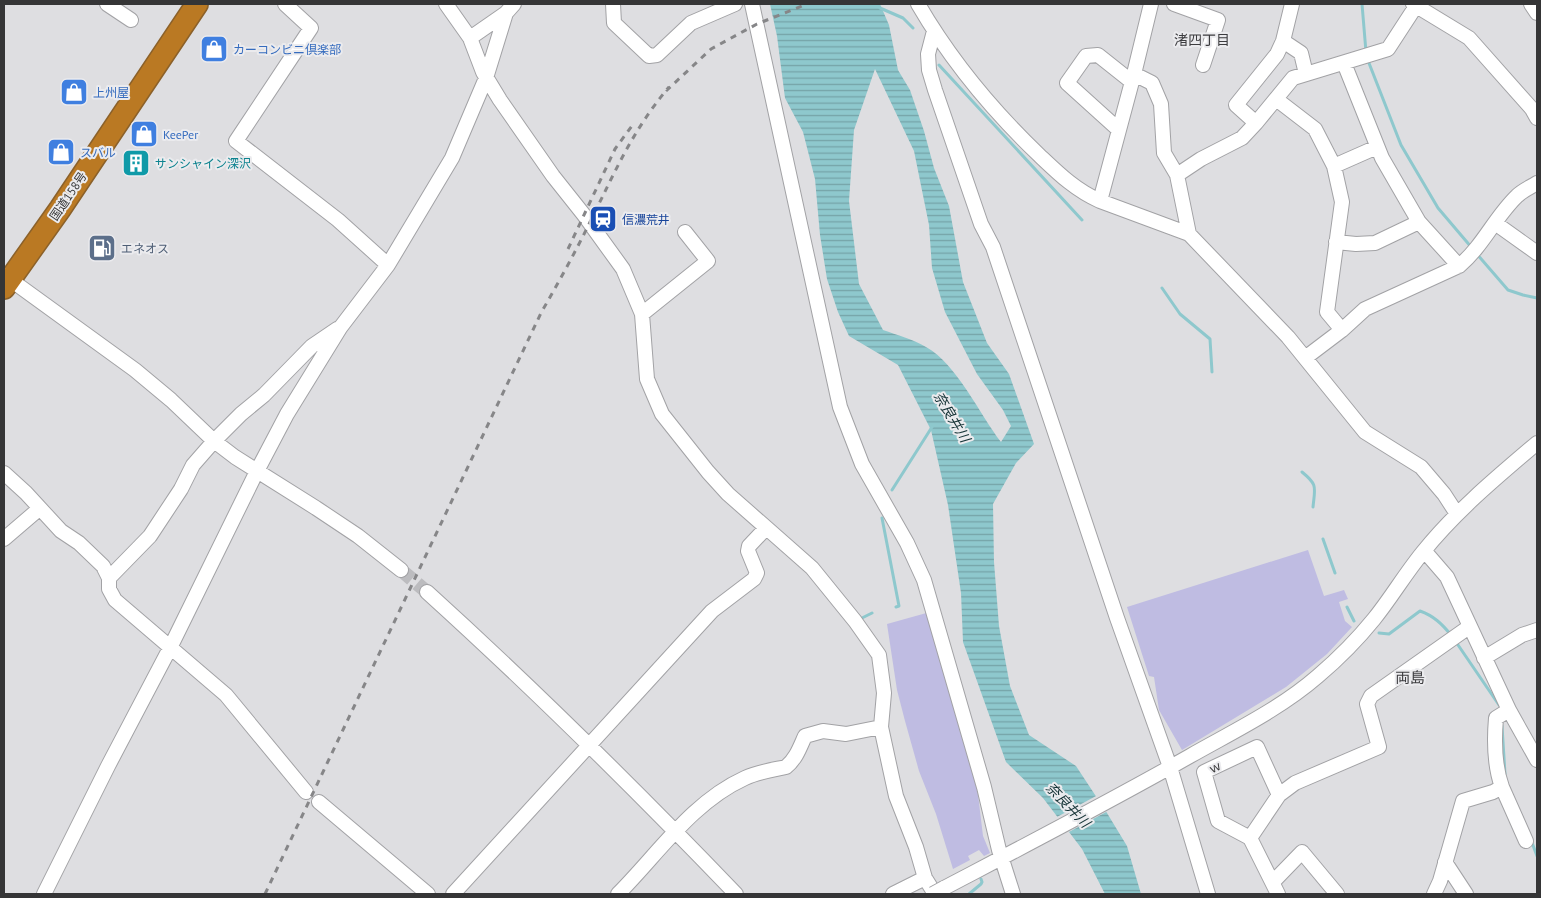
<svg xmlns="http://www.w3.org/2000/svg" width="1541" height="898" font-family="'PT Sans','Noto Sans JP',sans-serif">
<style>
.green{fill:#bfbce2}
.water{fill:url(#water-rules);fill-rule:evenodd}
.pier{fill:#dedee1}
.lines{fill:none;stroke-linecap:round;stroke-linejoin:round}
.stream{stroke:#8ec8cd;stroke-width:3}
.minor-tunnel{stroke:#bcbcbf;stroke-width:14;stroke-dasharray:14 7;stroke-linecap:butt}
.minor-casing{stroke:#a2a2a5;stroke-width:16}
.highway-casing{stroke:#8b612a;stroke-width:24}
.minor{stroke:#fff;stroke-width:14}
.highway{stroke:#ba7923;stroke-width:21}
.rail{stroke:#868688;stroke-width:3;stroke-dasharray:6 6;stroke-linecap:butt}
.minor-bridge-casing{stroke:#a2a2a5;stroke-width:16;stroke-linecap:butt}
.minor-bridge{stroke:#fff;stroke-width:14}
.labels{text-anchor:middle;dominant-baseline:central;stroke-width:4;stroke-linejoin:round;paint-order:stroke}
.shop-label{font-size:12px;fill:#366cbe;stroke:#ebebee;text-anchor:start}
.culture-label{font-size:12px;fill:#0d838f;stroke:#ebebee;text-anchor:start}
.street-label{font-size:12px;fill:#353536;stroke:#ebebee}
.transit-label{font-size:12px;fill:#164399;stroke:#ebebee;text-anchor:start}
.service-label{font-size:12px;fill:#4e5e75;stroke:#ebebee;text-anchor:start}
.neighbourhood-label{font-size:14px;fill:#3c3c3f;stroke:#ebebee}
.water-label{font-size:14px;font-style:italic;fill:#143235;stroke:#ebebee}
.quarter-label{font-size:15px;fill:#3c3c3f;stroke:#ebebee}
</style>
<defs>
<pattern id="water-rules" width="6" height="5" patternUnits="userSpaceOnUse" patternTransform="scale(1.25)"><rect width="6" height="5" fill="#8ec8cd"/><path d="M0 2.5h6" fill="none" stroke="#75a3a7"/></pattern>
</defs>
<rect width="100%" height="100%" fill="#dedee1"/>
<path class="green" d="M1308,550L1324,596L1344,590L1348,599L1339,602L1345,621L1352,627L1327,654L1286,687L1182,750L1159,710L1154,677L1149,676L1127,607Z
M930,612L976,778L983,836L990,853L984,856L979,850L968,856L970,860L953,869L936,814L919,771L905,721L897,690L887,624Z"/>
<path class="water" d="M770,4H880L889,25L898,70L910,90L924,131L934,168L949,206L963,282L987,343L1009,374L1034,444L1016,463L993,504L994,562L999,626L1010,686L1029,735L1076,766L1107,813L1127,846L1141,894H1105L1082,849L1043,798L1006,762L963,642L961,593L948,505L931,430L898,365L849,336L838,312L827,279L820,235L815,179L803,132L785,98L777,36ZM875,69L914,151L929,225L932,268L945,312L977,374L1003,410L1011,426L1001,442C980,415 957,364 926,347C913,339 897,335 883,330L859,284L849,201L854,130Z"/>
<path class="pier" d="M1098,795L1108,811L1067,833L1055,818Z"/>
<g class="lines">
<path class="stream" d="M1362,4L1366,52
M880,8L903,18L913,28
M1367,58L1401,145L1438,208L1472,248
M939,65L1082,220
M1476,253L1508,290L1523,295L1537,298
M1162,288L1180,314L1210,339L1212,372
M1302,472C1318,485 1315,487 1313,507
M892,490L932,427
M882,518L899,606L896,607
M1323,539L1335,573
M1347,607L1354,621
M862,618L872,613
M1379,633L1389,634L1420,611C1434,616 1442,624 1451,635
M1456,642L1499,705
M1502,726L1505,774
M1531,840L1537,856
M969,894L981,884L982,882L981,879"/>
<path class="minor-tunnel" d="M401,570L427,592"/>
<g class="minor-casing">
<path id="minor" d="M107,4L131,20
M285,4L311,28L236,141L338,220L388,265
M446,4L470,38L483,72L500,100L553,176L584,215L623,269L642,314L647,379L662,414L708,472L728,494L812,568L855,621L879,655L884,693L881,727L896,796L916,847L925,878L935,894
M613,4L614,23L649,56L657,55L691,23L735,4
M752,4L840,407L862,464L907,543L924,580L984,787L999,850L1013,894
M918,4C950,59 993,111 1039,155C1058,173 1075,190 1100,201L1189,234L1288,337L1365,432L1421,467L1444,494L1457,514
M1174,4L1218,20L1203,65
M1413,4L1469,38L1532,109L1537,118
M1531,4L1537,13
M934,31L928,54L929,70L935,90L981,224L993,247L1117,618L1170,767L1208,894
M470,38L506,13
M1283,41L1301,53L1306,74
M1344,63L1382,158L1419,222L1459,266
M1134,74L1152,83L1161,104L1164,153L1177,175
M1276,99L1315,129L1334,166L1342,202L1327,312L1342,330
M1256,123L1293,78L1388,49L1416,6
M1119,130L1067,83L1086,56L1098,55L1132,82
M1334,166L1377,147
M1100,201L1134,74L1151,4
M1495,223L1537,253
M1189,234L1177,175L1201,159L1242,138L1256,123L1236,105L1277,54L1283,41L1292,4
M1336,242L1356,244L1375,243L1419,222
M4,275L135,370L171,400L214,441L235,457L316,508L358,536L401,570
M642,314L708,261L685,232
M1305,358L1342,330L1365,309L1459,266C1483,246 1495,217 1517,196C1523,190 1531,187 1537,183
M4,473L26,493L61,531L79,543L103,566L109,578V589L115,600L226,695L306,792
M4,539L39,509
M1423,552L1428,555L1447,577L1509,710L1537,760
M109,578L150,536L181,489L193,465L214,441L241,414L264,395L312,346L337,329
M427,592C534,689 636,790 736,894
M1484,658L1522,635L1537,630
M1502,787L1526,841
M319,802L428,894
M1250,838L1279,795L1295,783L1379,747L1367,704L1371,696L1469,627
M1250,838L1218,821L1204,772L1257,747L1279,795
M1250,838L1278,894
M1445,862L1466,894
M1273,882L1302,852L1337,894
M944,888C1026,845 1109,802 1190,756C1234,731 1280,709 1318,676C1338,659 1357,640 1374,619C1391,598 1405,574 1423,552C1456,511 1497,477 1537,443
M44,894L108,766L170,648L257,471L287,414L340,328L388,265L452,158L486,78L506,13L514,4
M453,894L712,611L754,579L757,573L748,551L749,546L766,528
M618,894C658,854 692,802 745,778C758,772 772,770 786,767C796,759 800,747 805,736L823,731L846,734L881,727
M893,894L925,878
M1434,894L1440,881L1463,801L1493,792L1502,787C1494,765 1494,741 1496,718L1509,710"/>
</g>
<g class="highway-casing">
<path id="highway" d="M4,288L60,209L197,4"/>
</g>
<use href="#minor" class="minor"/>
<use href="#highway" class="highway"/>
<path class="rail" d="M666,91L711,49L757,24L807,4
M568,249L615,149L634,123
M265,894L541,313C558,283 575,253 590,222C615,172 632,131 669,87"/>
<g class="minor-bridge-casing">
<path id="minor-bridge" d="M933,894L944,888"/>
</g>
<use href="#minor-bridge" class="minor-bridge"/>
</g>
<defs>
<g id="shop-square" transform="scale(1.4375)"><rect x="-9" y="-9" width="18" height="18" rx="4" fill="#3f7fe0" stroke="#ebebee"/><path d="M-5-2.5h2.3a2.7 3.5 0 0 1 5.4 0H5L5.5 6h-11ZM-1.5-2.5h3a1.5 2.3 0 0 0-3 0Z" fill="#fff"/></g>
<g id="building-square" transform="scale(1.4375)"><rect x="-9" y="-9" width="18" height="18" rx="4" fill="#0f9aa8" stroke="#ebebee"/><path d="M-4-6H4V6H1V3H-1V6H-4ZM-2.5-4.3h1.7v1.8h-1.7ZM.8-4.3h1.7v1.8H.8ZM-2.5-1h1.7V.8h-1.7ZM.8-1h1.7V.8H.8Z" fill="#fff"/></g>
<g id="station-square" transform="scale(1.4375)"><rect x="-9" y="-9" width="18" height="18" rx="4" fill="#1a4fb4" stroke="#ebebee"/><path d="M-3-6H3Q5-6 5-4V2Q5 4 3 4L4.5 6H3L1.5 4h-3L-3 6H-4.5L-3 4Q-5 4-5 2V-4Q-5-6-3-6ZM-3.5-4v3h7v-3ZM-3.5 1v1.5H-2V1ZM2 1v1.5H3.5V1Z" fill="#fff"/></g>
<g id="fuel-square" transform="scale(1.4375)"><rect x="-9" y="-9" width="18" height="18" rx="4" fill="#5c6f8a" stroke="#ebebee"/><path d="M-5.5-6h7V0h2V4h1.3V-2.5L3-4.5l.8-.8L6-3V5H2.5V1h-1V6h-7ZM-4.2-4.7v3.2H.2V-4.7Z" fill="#fff"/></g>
</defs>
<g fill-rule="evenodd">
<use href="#shop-square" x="214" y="49"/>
<use href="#shop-square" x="74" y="92"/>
<use href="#shop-square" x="144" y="134"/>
<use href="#shop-square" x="61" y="152"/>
<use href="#building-square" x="136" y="163"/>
<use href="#station-square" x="603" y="219"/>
<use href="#fuel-square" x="102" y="248"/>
</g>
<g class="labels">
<g class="shop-label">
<text x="233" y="49">カーコンビニ倶楽部</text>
<text x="93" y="92">上州屋</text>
<text x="163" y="134">KeePer</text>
<text x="80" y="152">スバル</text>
</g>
<g class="culture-label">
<text x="155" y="163">サンシャイン深沢</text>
</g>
<g class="street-label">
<text transform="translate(68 196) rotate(-56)">国道158号</text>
<text transform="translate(1215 767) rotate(-26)">ｗ</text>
</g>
<g class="transit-label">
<text x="622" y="219">信濃荒井</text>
</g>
<g class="service-label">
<text x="121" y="248">エネオス</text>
</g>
<g class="neighbourhood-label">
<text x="1202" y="40">渚四丁目</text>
</g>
<g class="water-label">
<text transform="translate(952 417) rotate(59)">奈良井川</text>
<text transform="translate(1068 805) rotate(46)">奈良井川</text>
</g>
<g class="quarter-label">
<text x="1410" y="677">両島</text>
</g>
</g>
<rect width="1541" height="898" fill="none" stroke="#353536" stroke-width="10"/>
</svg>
